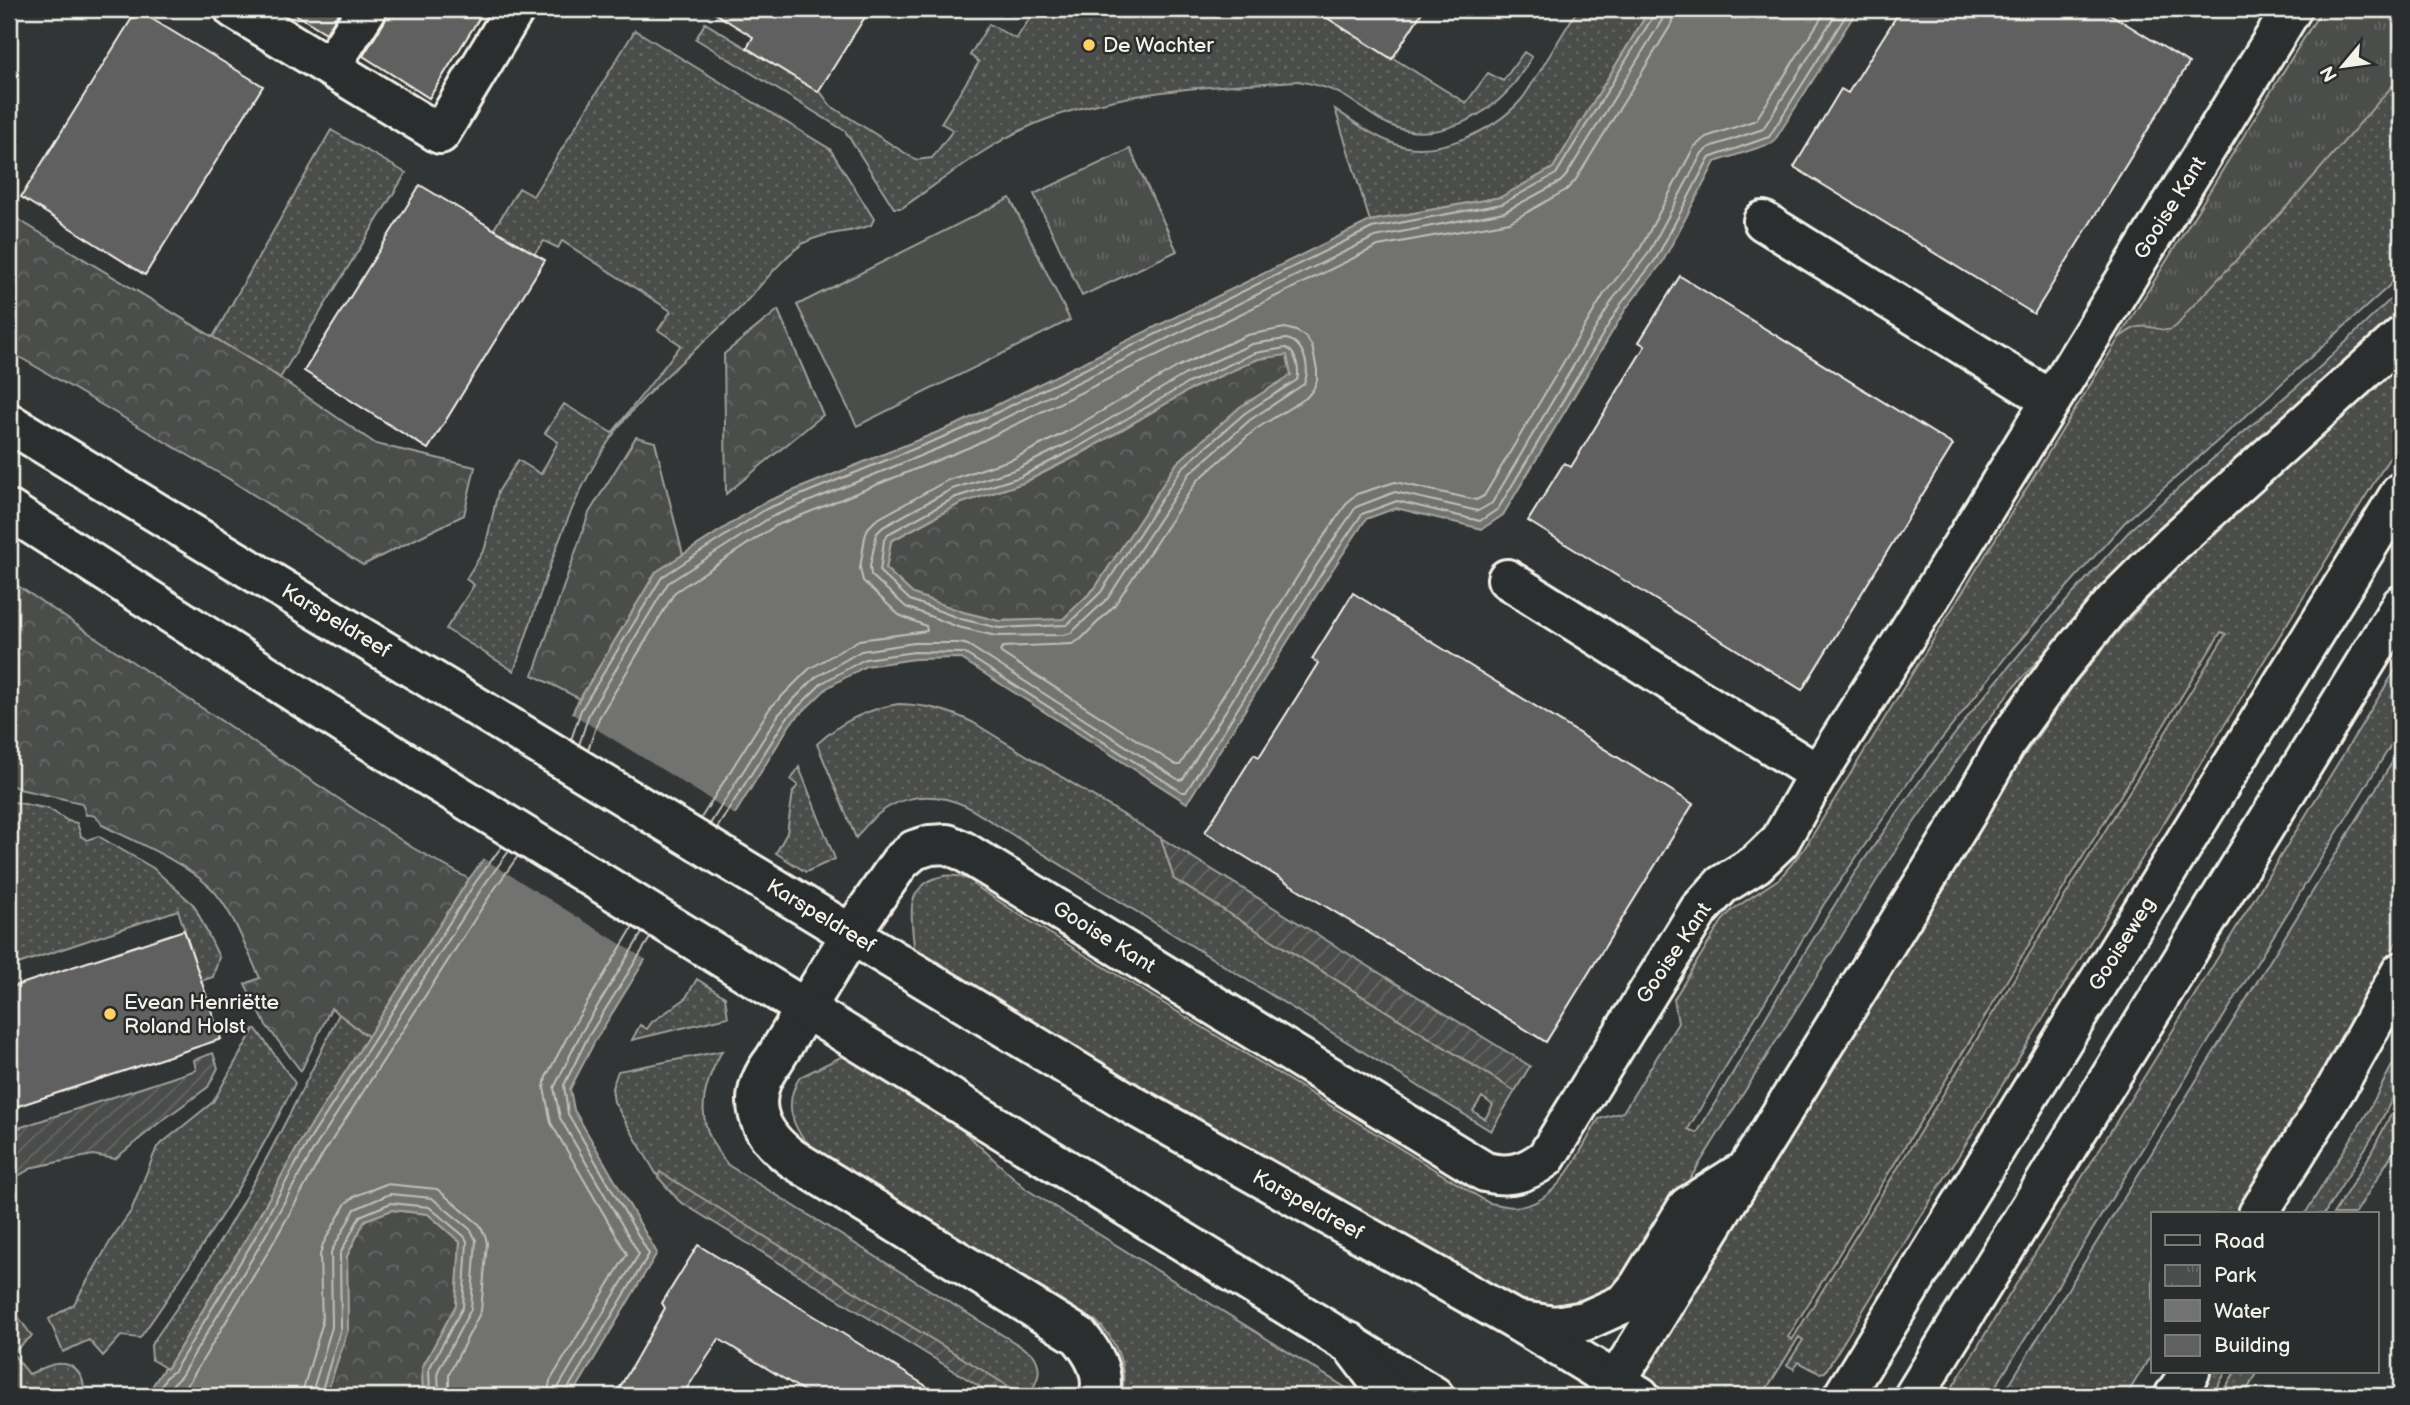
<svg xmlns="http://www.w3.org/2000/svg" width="2410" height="1405" font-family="'Balsamiq Sans',sans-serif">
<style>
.grass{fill:url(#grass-dots);stroke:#a09f9a;stroke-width:2;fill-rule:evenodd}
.forest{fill:url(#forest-crowns);stroke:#a09f9a;stroke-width:2}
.park{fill:url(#park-tufts);stroke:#a09f9a;stroke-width:2}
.garden{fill:url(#garden-furrows);stroke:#a09f9a;stroke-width:2}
.pitch{fill:#4b4d4c;stroke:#a09f9a;stroke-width:2}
.water{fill:#727370;stroke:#a6a5a0;stroke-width:2;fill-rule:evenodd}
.pier{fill:#323535}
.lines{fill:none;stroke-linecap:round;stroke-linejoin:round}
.shore{stroke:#c0bfb8;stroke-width:2}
.building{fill:#5f605f;stroke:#f4f1e8;stroke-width:2}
.minor-casing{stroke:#f4f1e8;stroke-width:44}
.tertiary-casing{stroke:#f4f1e8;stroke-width:44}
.secondary-casing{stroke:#f4f1e8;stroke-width:44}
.trunk-casing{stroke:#f4f1e8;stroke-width:44}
.minor{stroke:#2a2d2e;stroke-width:38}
.tertiary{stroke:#2a2d2e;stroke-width:38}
.secondary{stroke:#2a2d2e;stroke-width:38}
.trunk{stroke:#2a2d2e;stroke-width:38}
.poi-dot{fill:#ffd166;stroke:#2a2d2e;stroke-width:2.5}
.labels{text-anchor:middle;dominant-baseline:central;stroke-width:5;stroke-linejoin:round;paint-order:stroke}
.poi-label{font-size:21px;fill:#f4f1e8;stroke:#2a2d2e;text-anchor:start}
.street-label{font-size:21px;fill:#f4f1e8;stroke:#2a2d2e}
</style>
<defs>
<pattern id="grass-dots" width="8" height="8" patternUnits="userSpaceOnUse" patternTransform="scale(1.75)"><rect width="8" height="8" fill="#4b4d4c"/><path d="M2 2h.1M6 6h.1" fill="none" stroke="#666766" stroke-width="1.8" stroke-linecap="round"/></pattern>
<pattern id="forest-crowns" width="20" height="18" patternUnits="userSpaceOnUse" patternTransform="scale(1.75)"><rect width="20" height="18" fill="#4b4d4c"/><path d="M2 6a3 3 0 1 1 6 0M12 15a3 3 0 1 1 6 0" fill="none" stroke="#666766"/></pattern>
<pattern id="park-tufts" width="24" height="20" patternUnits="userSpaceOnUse" patternTransform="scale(1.75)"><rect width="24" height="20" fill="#4b4d4c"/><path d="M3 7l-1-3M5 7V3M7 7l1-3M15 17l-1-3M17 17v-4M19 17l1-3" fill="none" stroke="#666766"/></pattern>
<pattern id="garden-furrows" width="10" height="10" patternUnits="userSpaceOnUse" patternTransform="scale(1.75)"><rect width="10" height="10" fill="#4b4d4c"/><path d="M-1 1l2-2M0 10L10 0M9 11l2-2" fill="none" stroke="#666766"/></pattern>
</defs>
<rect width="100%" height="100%" fill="#323535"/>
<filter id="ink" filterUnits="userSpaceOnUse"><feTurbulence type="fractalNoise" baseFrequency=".0143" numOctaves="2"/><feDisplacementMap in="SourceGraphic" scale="14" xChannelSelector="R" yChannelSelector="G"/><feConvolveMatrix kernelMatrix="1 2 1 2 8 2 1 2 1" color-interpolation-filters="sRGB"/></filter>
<g filter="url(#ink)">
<path class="grass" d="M1036,9H1313L1466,103L1488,73L1503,81L1524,52L1532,57C1522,72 1513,88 1499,100C1471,124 1426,142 1390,125C1373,118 1360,105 1344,96C1331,88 1314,84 1298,81C1213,86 1122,90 1042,121C991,141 947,177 902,208H894L845,131L696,39L705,23L822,94L831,106L916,160L932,158L953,130L941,123L979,62L970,55L989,24L1016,39Z
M1578,9H1650L1553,168L1501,197L1370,221L1335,109C1354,122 1373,136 1395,144C1436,158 1494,131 1521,100C1528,92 1533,81 1539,73C1552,51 1565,30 1578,9Z
M2322,9H2401V275L2246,416L2125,522L2012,649L1912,777L1824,904L1688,1129L1697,1133L1792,973L1854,874L1919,782L1972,711L2027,645L2132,528L2321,366L2401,289V313L2076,618L2014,687L1958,759L1902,840L1693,1174L1623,1278L1600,1293L1568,1304L1549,1306L1521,1304L1495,1295L913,956L915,951C913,941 910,910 913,900C923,875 953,869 975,883L974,885L1023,917L1489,1203C1498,1204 1506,1207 1516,1207C1559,1205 1579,1151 1599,1119L1623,1112L1678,1023L1674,999L1722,921L1732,910L1780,878L1804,849Z
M635,30L830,149L874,219L871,225C850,234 825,231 804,243C782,257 754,295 733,315C695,351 647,389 616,431C565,501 543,590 514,671L446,629L474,585L466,579L485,548L498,492L518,460L541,474L558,442L545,433L564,404L612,433L681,345L658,330L671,311L562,241L558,248L544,241L534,254L494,229L519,188L533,196Z
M331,130L406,173L280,378L213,337Z
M2401,366V439L1825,1372L1819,1373L1799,1362L1794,1369L1787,1365L1803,1340L1799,1337L1762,1396H1666L1641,1380L1639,1373L2006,781L2076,682L2119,630L2204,538L2372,386ZM2221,632L2226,634L1792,1340L1788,1337Z
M2401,661V740L2396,737L1990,1396H1947Z
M898,704C927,705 948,710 974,723L1161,838L1174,879L1515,1091L1491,1131L966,806C922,786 884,799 856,838L817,744C842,721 865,710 898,704ZM1482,1097L1493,1105L1485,1119L1473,1111Z
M2401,748V933L2370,996L2237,1214H2153V1352L2126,1396H2002Z
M799,767L835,859L806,872L776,853L787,833L793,792L798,785L791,780Z
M9,801L49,809L68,821L77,823L81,836L87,840L98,836L153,868L194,905L219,957L213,977L201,981L178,910L9,967Z
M697,979L725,997L728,1017L632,1040L640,1025L647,1029L652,1022L685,999Z
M339,1014L369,1037L301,1141L246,1239L167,1369L152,1360L151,1345C170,1317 190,1290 208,1261C257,1181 299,1098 339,1014Z
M254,1029H256L295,1083C252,1173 197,1256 140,1338L121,1336L103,1356L89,1340L63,1352L49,1319L74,1304L111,1240L131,1211L157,1147L213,1102Z
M2401,1048V1082L2373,1136L2324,1214H2305L2370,1108Z
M847,1050L933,1103L1026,1189L1359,1396H1122C1127,1368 1118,1342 1097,1322L811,1146C790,1127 784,1101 800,1077L843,1056Z
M722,1051C698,1094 695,1126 728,1165L1033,1354C1044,1370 1037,1381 1029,1396H1020L1021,1394L660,1173L658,1177L614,1102L612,1088L618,1071Z
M2401,1096V1140L2355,1214H2333L2366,1162Z
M9,1304L32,1336L12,1353L29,1374C38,1371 47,1365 56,1364C76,1361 87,1379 83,1396H9Z
M2209,1372H2226L2211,1396H2193Z
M2235,1372H2258L2243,1396H2220Z"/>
<path class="forest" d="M9,214L271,372L376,444L475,467L464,515L363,565L229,479L9,351Z
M778,310L823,415L726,494L724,354Z
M1287,354L1292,375L1240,407L1177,463L1095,588L1063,620L999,621L963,612L913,594L886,569L891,541L959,504L1023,483L1079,455L1191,389L1258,359Z
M636,437L655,442L683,555L656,572L580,699L533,675L589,513Z
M9,580L413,848L469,879L369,1037L331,1008L301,1071L266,1025L245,984L260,978C247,951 232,908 210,887C182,861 136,842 102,825C99,817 94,814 86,815L82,803L19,789L9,784Z
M392,1210L428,1214L460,1242L456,1305L422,1368L423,1396H326L348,1329L347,1256L365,1220Z"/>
<path class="park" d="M2322,9H2401V76L2294,199L2186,313C2168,344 2161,323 2138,327C2130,329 2125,334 2119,338Z
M1130,149L1177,251L1082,296L1034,194Z"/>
<path class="garden" d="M1161,838L1530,1066L1515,1091L1174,879Z
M213,1053L218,1068L208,1087L160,1122L115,1159L93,1155L34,1167L9,1181V1131L196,1070L194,1060Z
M660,1172L1021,1394L1020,1396H995L679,1201L658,1177Z"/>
<path class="pitch" d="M1010,198L1070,320L857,426L797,305Z"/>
<path class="water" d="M1650,9H1858L1773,143L1715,162L1662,263L1627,307L1503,515L1482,529L1396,508L1366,519L1329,575L1187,803L960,658L915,659L866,666L827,688L791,723L595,1041L570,1089L574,1110L657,1253L572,1396H423L422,1368L456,1305L460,1242L428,1214L392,1210L365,1220L347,1256L348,1329L326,1396H146L164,1368L167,1369L246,1239L301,1141L469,879L559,756L575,707L656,572L763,503L960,423L1370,221L1501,197L1553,168ZM1287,355L1291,375L1240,407L1177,463L1095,588L1063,619L999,621L963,612L913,594L886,569L891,541L959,504L1023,483L1078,455L1191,389L1258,359Z"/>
<path class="pier" d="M569,712L737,816L648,961L481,857L556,754Z"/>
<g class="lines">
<path class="shore" d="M1286,339C1304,342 1311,368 1304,384L1250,420L1189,474L1108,598L1071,633L1063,635L996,636L958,627L906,607L871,575L870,566L877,533L883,527L952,489L1017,469L1071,442L1184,375L1252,344Z
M1286,348C1296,352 1300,370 1297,380L1245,413L1182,468L1101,592L1067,625L999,628L961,619L910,600L880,572L884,540L888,534L956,497L1020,477L1075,449L1188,383L1255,353Z
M571,740L581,710L662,577L766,509L963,429L1372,228L1502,204L1556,174L1654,15L1655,9
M579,745L589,714L668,583L771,517L966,437L1375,237L1504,212L1560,182L1566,176L1662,20L1664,9
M588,750L599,718L675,592L775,526L970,447L1378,246L1510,222L1566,190L1575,181L1671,25L1675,9
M701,818L770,708L809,669L859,640L927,631L926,626L899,615L863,581L860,568L865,537L868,528L876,520L948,480L1013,459L1066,432L1179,366L1247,335L1285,328L1296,331L1306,337L1312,346L1317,370V380L1313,390L1306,398L1256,429L1197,481L1114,606L1081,639L1072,644L1003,647L1000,650L1001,653L1176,765H1180L1307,561L1349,500L1357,494L1395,482L1476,500L1484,496L1604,294L1640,249L1694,147L1706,137L1756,120L1827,9
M710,824L779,714L816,677L861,651L914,643H960L968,645L1179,780L1183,779L1316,566L1356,507L1395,492L1478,511L1492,503L1613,299L1648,254L1702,153L1710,147L1763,129L1839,9
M717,828L786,719L822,683L865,659L914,652L964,653L1182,792H1186L1323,571L1362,514L1397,501L1480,521L1498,509L1621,304L1656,259L1709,158L1769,137L1850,9
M155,1396L167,1376L174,1371L252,1243L307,1144L475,883L502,846
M165,1396L173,1384L181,1376L259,1247L314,1149L482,888L509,851
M177,1396L190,1381L268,1252L323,1154L491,894L518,856
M301,1396L322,1325L320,1255L323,1244L346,1203L355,1196L386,1184L437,1189L480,1225L485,1235L487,1243L481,1311L449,1374V1396
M311,1396L332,1327L331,1252L355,1209L390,1194L432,1198L471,1230L476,1240L471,1309L438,1371L439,1396
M320,1396L341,1328L340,1254L360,1216L391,1203L429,1207L464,1236L467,1241L463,1307L429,1369L430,1396
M547,1396L550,1381L627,1254L551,1123L544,1088L546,1077L572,1028L633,927
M557,1396L559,1386L639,1254L560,1118L554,1088L581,1033L642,933
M566,1396L567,1390L649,1254L568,1114L564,1085L588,1037L650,938"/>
</g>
<path class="building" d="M287,9H341L326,33Z
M389,9H485L429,98L363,56L385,21Z
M708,9H870L818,92L747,48L753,37Z
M1313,9H1424L1392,59Z
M1901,9H2102L2189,63L2034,314L1794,167L1841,89L1848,93Z
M137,10L263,86L145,275L21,197Z
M420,185L545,260L428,449L304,371Z
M1680,276L1953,445L1802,690L1528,521L1564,463L1571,467L1645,346L1639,342Z
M1353,593L1693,804L1546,1042L1205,832L1254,754L1259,757L1285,716L1318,663L1312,659Z
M184,930L221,1039L9,1109V988Z
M698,1245L837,1330L942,1396H812L719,1339L682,1396H615L665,1308L662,1303Z"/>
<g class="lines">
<g class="minor-casing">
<path id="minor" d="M234,9L440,134L515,9
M330,67L367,9
M1763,221L2051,400
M1507,579L1818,774
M1099,1396C1106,1373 1093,1353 1079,1336L793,1159C756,1132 744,1098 774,1060L858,923L900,862L914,850L930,845L947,844L963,851L1485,1172C1510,1178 1526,1173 1546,1158L1699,910L1722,885L1756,864L1780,841L1818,774L1926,604L2292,9"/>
</g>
<g class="tertiary-casing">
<path id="tertiary" d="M9,423L1134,1106L1515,1320L1617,1382
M9,510L353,730L1434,1396"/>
</g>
<g class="secondary-casing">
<path id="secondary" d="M1617,1382L1640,1396"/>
</g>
<g class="trunk-casing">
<path id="trunk" d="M2258,1214L2337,1087L2401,972
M1515,1320L1555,1326L1585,1321L1625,1303L1639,1286L1688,1206L1737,1175
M1349,1342L1390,1396
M1607,1396L1966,814L2009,738L2061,666L2115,601L2173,543L2401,337
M1843,1396L2401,492
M1914,1396L2401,605
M2174,1396L2190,1372"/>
</g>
<use href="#minor" class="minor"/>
<use href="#tertiary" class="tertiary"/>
<use href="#secondary" class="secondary"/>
<use href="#trunk" class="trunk"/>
</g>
</g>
<g class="poi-dot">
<circle cx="1089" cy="45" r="7"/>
<circle cx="110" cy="1014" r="7"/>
</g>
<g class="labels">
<g class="poi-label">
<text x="1103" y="45">De Wachter</text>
<text x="124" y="1002">Evean Henriëtte<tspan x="124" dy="24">Roland Holst</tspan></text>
</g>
<g class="street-label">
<text transform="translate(2170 208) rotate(-58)">Gooise Kant</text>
<text transform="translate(336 621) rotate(31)">Karspeldreef</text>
<text transform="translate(821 916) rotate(31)">Karspeldreef</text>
<text transform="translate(1104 937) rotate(32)">Gooise Kant</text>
<text transform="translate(2122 944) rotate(-58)">Gooiseweg</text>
<text transform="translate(1674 953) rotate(-56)">Gooise Kant</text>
<text transform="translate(1308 1205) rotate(29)">Karspeldreef</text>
</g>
</g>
<rect width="2410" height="1405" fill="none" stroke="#2a2d2e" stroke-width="35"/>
<rect x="18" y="18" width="2375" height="1370" fill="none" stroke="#f4f1e8" stroke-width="2.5" filter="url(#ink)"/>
<rect x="2151" y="1212" width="228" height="161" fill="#2a2d2e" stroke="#7b7b78" stroke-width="2"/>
<rect x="2165" y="1235" width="35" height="10" fill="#2a2d2e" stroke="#7b7b78" stroke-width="2"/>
<text x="2214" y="1248" font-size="21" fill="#f4f1e8">Road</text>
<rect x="2165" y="1265" width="35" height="21" fill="url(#park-tufts)" stroke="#7b7b78" stroke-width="2"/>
<text x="2214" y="1282" font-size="21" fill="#f4f1e8">Park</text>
<rect x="2165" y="1300" width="35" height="21" fill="#727370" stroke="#7b7b78" stroke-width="2"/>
<text x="2214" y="1318" font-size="21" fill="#f4f1e8">Water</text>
<rect x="2165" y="1335" width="35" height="21" fill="#5f605f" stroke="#7b7b78" stroke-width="2"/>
<text x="2214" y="1352" font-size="21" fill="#f4f1e8">Building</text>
<g transform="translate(2343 66) rotate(241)" stroke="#2a2d2e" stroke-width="5" paint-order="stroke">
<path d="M0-5L12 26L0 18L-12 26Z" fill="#f4f1e8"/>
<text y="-10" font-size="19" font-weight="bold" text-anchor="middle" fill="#f4f1e8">N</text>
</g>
</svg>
